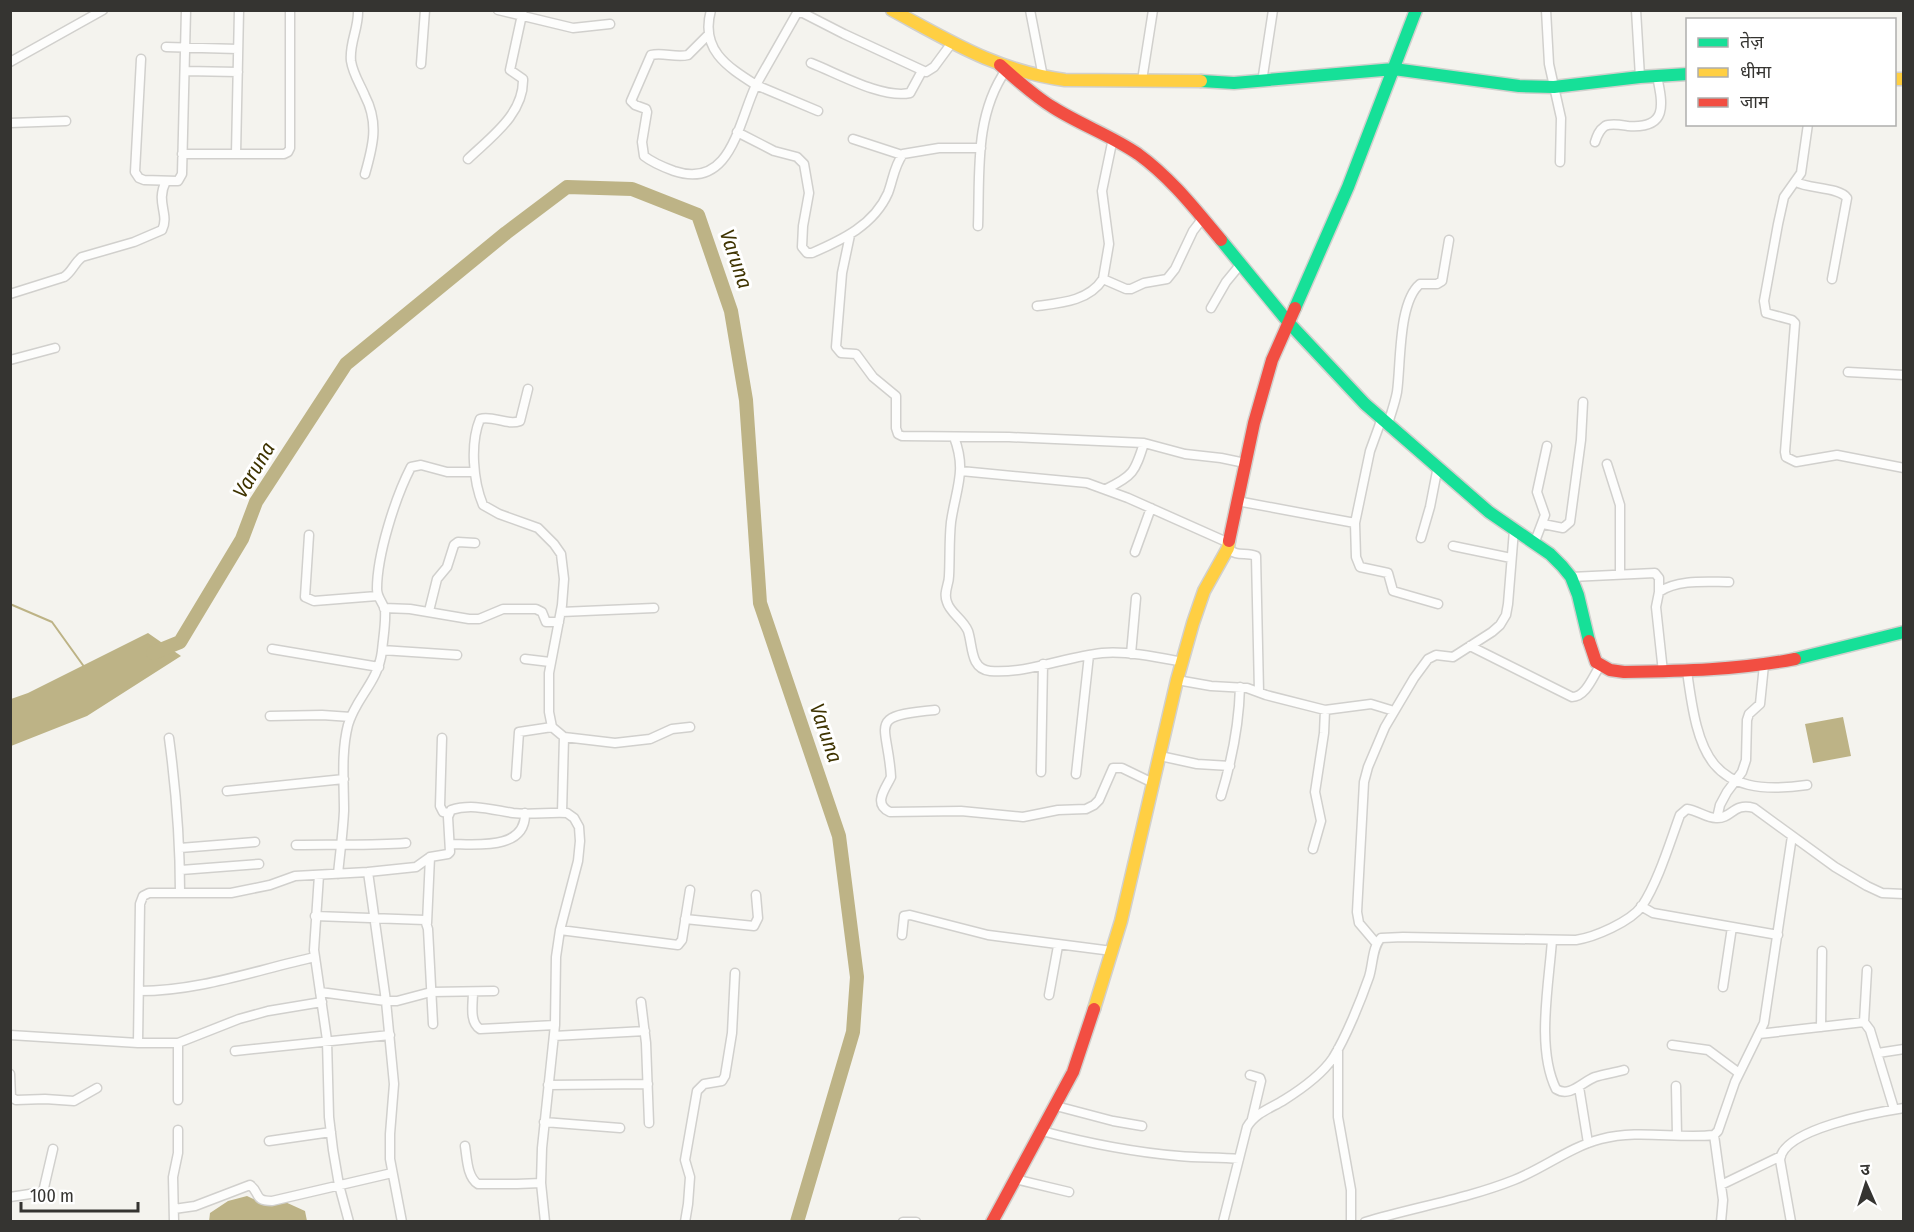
<svg xmlns="http://www.w3.org/2000/svg" width="1914" height="1232" font-family="'Fira Sans Condensed','Noto Sans Devanagari',sans-serif">
<style>
.water{fill:#bdb386}
.lines{fill:none;stroke-linecap:round;stroke-linejoin:round}
.stream{stroke:#bdb386;stroke-width:2}
.river{stroke:#bdb386;stroke-width:14}
.street-casing{stroke:#d1d0cd;stroke-width:11}
.fast-casing{stroke:#d1d0cd;stroke-width:15}
.slow-casing{stroke:#d1d0cd;stroke-width:15}
.jam-casing{stroke:#d1d0cd;stroke-width:15}
.street{stroke:#fdfdfc;stroke-width:8}
.fast{stroke:#16e098;stroke-width:12}
.slow{stroke:#ffcf43;stroke-width:12}
.jam{stroke:#f24e42;stroke-width:12}
.labels{text-anchor:middle;dominant-baseline:central;stroke-width:6;stroke-linejoin:round;paint-order:stroke}
.water-label{font-size:21px;font-style:italic;fill:#3e3300;stroke:#fff}
</style>
<rect width="100%" height="100%" fill="#f4f3ee"/>
<path class="water" d="M148,633L181,656L87,716L11,746V699L28,693Z
M1843,717L1851,756L1813,763L1805,724Z
M247,1196L262,1203L283,1201L305,1211L307,1221L209,1222L210,1213L228,1201Z"/>
<g class="lines">
<path class="stream" d="M10,604L52,622L85,668"/>
<path class="river" d="M153,653L180,642L242,539L256,502L346,364L506,233L567,187L632,189L698,215L731,311L746,400L760,603L839,836L857,977L853,1032L797,1222"/>
<g class="street-casing">
<path id="street" d="M358,10C359,28 349,43 351,61C353,74 360,84 365,96C379,123 373,146 365,174
M498,10L573,28L610,24
M1030,10L1043,77
M1546,10L1549,64L1561,118L1560,162
M1636,10L1640,77
M708,35L688,55C675,58 663,52 651,55L631,101L635,105L646,109L647,112L642,142L644,156C653,163 663,167 674,171C731,190 738,123 756,85C726,66 700,49 711,10
M166,47L238,49
M141,59L135,172L139,178L144,180L178,181L182,174L186,10
M10,62L103,10
M811,63C837,73 882,99 910,93L922,71
M421,64L425,10
M185,71L238,72
M1142,80L1153,10
M1262,82L1273,10
M818,111L756,85L797,13H803L844,34L926,72L934,67L951,44
M10,123L66,121
M1808,124L1801,173L1784,197L1778,224L1764,301L1766,313L1792,320L1795,323L1785,452L1786,457L1796,462L1837,455L1904,468
M737,132L774,151L797,157L804,164L809,193L803,226L802,247L807,253H812C842,240 874,225 888,193C893,180 894,166 903,154L939,148H981
M853,139L902,155
M1595,142C1597,136 1599,130 1605,126C1611,123 1621,125 1628,126C1668,129 1663,105 1657,76
M182,154H284L288,152L290,148V10
M236,154L239,10
M468,159C491,137 524,114 523,79L510,70L523,10
M1796,182C1809,189 1839,187 1847,198L1832,279
M978,226C980,173 974,116 1006,70
M850,235L842,273L836,347L841,353L856,354L873,377L896,396V428L898,434L902,436L1009,437L1144,443L1185,454L1221,458L1245,463
M1103,279L1109,244L1102,191L1113,138
M10,294L64,277C72,272 74,263 82,257L134,242L162,230C170,214 155,203 166,181
M1037,306C1061,303 1089,301 1103,279L1126,289H1131L1144,283L1167,279L1175,269L1193,231L1203,218
M1211,308L1226,282L1240,265
M10,360L55,348
M1848,372L1904,375
M528,389L520,421C507,426 493,415 480,419C470,443 473,481 483,505L499,514L538,528L554,544L561,554L564,579L562,605L549,673V712L552,727L564,737L615,743L650,739L672,729L690,727
M1388,424C1391,413 1395,403 1397,392C1401,364 1398,302 1420,284H1437L1442,281L1449,240
M954,437C967,471 956,488 951,522C949,540 950,558 949,576C949,585 943,592 947,602C950,613 963,619 968,631C973,646 970,669 990,671C1027,674 1065,657 1102,653C1129,651 1157,657 1183,662
M1607,464L1620,505V574
M961,471L1087,483L1128,498L1229,543
M1106,489C1133,476 1135,472 1144,443
M1237,501L1355,523L1356,557L1360,567L1388,573L1393,591L1438,604
M1355,523L1370,451L1382,418
M1543,524L1563,528L1570,522L1581,440L1583,402
M309,535L305,597L314,601L377,596
M1421,538L1430,507L1438,466
M1534,544L1545,515L1537,492L1547,446
M1453,546L1511,558
M1228,548C1237,558 1246,551 1256,556L1259,692
M1135,552L1151,508
M1571,577L1655,573L1659,578V592
M384,608L410,609L469,619H479L503,609H536L542,612L546,622H559
M429,611L437,579L447,567L454,545L458,542L475,543
M561,612L654,608
M1470,646L1572,697C1586,697 1593,676 1600,666
M272,649L379,667
M382,650L457,655
M1131,654L1136,598
M525,659L550,662
M1687,671C1698,754 1709,799 1807,785
M1663,672L1656,607L1659,592C1678,579 1707,582 1729,582
M1177,680L1211,686L1247,688L1266,695L1325,710L1371,704L1394,711
M935,710C865,716 888,723 891,777C886,788 872,804 890,812L961,811L1023,817L1058,810L1086,809L1094,805L1099,800L1113,768H1122L1153,783
M270,716L322,715L351,717
M169,738C176,790 180,841 180,892
M442,738L440,806L443,812L448,813
M1160,756L1197,764L1230,766
M1041,772L1043,664
M1076,774L1089,655
M516,776L519,732L552,727
M227,791L344,779
M1221,796C1232,760 1239,725 1240,687
M562,813L564,737
M1717,818L1720,805L1727,792L1742,772L1746,760L1747,720L1749,714L1760,704L1764,665
M450,844C475,844 526,851 525,813
M296,845C333,844 369,846 406,843
M180,848L255,842
M1313,849L1321,821L1315,792L1324,733L1325,710
M181,870L259,864
M368,872L386,1001L394,1084L390,1134V1159L402,1222
M338,874C340,853 343,832 344,811C344,783 341,752 348,725C356,697 378,683 382,651C383,639 386,623 385,610C383,602 377,598 377,589C377,555 395,498 411,467L421,465L447,472H474
M319,875L314,950L327,1040L329,1117L333,1150L339,1185L349,1222
M1641,906L1653,913L1778,935
M315,916L425,920L428,929L433,1024
M685,919L754,926L758,918L756,895
M427,923L430,857
M560,930L678,945L682,940L690,890
M902,935L904,916L910,915L988,935L1112,951
M1552,940C1549,984 1536,1048 1556,1089C1570,1098 1582,1082 1595,1077C1604,1074 1614,1073 1624,1070
M1376,943L1359,923L1357,912L1364,782L1368,767L1385,727L1414,678L1428,659L1436,655L1453,657L1492,632L1500,625L1506,615L1508,604L1514,530
M1723,987L1732,927
M139,991C200,991 256,970 315,957
M320,992L386,1001H397L431,992L494,991
M473,992C473,1004 469,1022 480,1029L555,1025
M1049,995L1058,946
M641,1002L646,1043L649,1123
M1864,1022L1867,970
M1821,1027L1822,951
M1759,1034L1864,1022L1870,1030L1894,1109
M10,1035L138,1043L140,904L143,896L149,893H231L270,885L295,876L368,872L416,867L430,857L448,854L450,852L448,817L451,810C472,803 493,810 513,813C531,815 549,812 567,813L574,818L579,827L580,841L578,861L560,930L556,957L555,1025L542,1148L541,1183L545,1222
M554,1036L645,1031
M138,1043H178L239,1019L268,1011L322,1002
M178,1043V1100
M1672,1045L1708,1050L1739,1073
M1338,1049V1117L1351,1190V1222
M235,1051L390,1035
M1878,1053L1904,1049
M10,1074L11,1097L16,1100L45,1099L74,1101L97,1088
M1250,1075L1260,1078L1261,1081L1252,1119
M548,1085L648,1084
M1676,1086L1677,1135
M1579,1087L1588,1143
M1056,1106L1113,1121L1142,1126
M544,1122L620,1128
M1042,1131C1087,1143 1132,1152 1179,1156C1199,1158 1219,1157 1239,1159
M1714,1135L1723,1200L1721,1222
M269,1141L331,1132
M465,1146C467,1158 467,1177 478,1184H517L541,1183
M1015,1179L1069,1192
M1721,1185L1781,1156
M10,1197L43,1192L53,1149
M174,1209L195,1206L250,1185C261,1193 253,1201 272,1201L392,1173
M174,1222L173,1177L178,1153V1130
M685,1222L688,1204L690,1177L685,1160L697,1091L704,1084L722,1081L725,1076L732,1033L735,973
M903,1222H916
M1223,1222L1247,1127C1255,1113 1271,1108 1284,1100C1300,1090 1322,1074 1333,1058C1346,1037 1361,1000 1369,977C1373,965 1372,947 1381,938L1403,937L1576,940C1595,937 1630,922 1642,906C1658,882 1670,842 1680,815L1687,809C1697,810 1706,818 1716,818C1732,819 1733,802 1754,808L1835,867L1867,886L1882,893L1904,894
M1365,1222C1415,1207 1466,1199 1514,1180C1544,1168 1570,1147 1601,1139C1639,1129 1676,1139 1714,1135L1718,1131L1735,1082L1764,1023L1792,836
M1791,1222L1780,1160C1782,1129 1878,1112 1904,1108"/>
</g>
<g class="fast-casing">
<path id="fast" d="M1201,81L1234,83L1394,69L1519,86L1554,87L1640,77L1688,74
M1221,240L1289,323L1365,404L1489,512L1550,554L1562,566L1571,577L1578,595L1589,641
M1295,308L1348,187L1416,10
M1795,659L1904,632"/>
</g>
<g class="slow-casing">
<path id="slow" d="M892,10C951,42 997,71 1065,80L1201,81
M1894,79H1904
M1094,1009L1121,921L1177,680L1193,623L1204,591L1228,548L1229,541"/>
</g>
<g class="jam-casing">
<path id="jam" d="M1000,65C1017,80 1034,96 1054,108C1081,125 1112,136 1138,154C1171,178 1195,209 1221,240
M1229,541L1254,423L1272,360L1295,308
M1589,641L1596,662L1610,670L1624,672C1682,671 1738,670 1795,659
M992,1222L1073,1072L1094,1009"/>
</g>
<use href="#street" class="street"/>
<use href="#fast" class="fast"/>
<use href="#slow" class="slow"/>
<use href="#jam" class="jam"/>
</g>
<g class="labels">
<g class="water-label">
<text transform="translate(736 259) rotate(71)">Varuna</text>
<text transform="translate(254 470) rotate(-59)">Varuna</text>
<text transform="translate(826 733) rotate(71)">Varuna</text>
</g>
</g>
<rect width="1914" height="1232" fill="none" stroke="#353431" stroke-width="24"/>
<rect x="1686" y="18" width="210" height="108" fill="#ffffff" stroke="#aeaead" stroke-width="1.5"/>
<rect x="1698" y="38" width="30" height="9" fill="#16e098" stroke="#aeaead" stroke-width="1.5"/>
<text x="1740" y="48" font-size="18" fill="#353431">तेज़</text>
<rect x="1698" y="68" width="30" height="9" fill="#ffcf43" stroke="#aeaead" stroke-width="1.5"/>
<text x="1740" y="78" font-size="18" fill="#353431">धीमा</text>
<rect x="1698" y="98" width="30" height="9" fill="#f24e42" stroke="#aeaead" stroke-width="1.5"/>
<text x="1740" y="108" font-size="18" fill="#353431">जाम</text>
<g transform="translate(1866 1184) rotate(357)" stroke="#ffffff" stroke-width="4.5" paint-order="stroke">
<path d="M0-4.5L10 22L0 15L-10 22Z" fill="#353431"/>
<text y="-9" font-size="16" font-weight="bold" text-anchor="middle" fill="#353431">उ</text>
</g>
<path d="M21 1202v9h117v-9" fill="none" stroke="#353431" stroke-width="3"/>
<text x="30" y="1202" font-size="18" fill="#353431" stroke="#ffffff" stroke-width="4.5" paint-order="stroke">100 m</text>
</svg>
